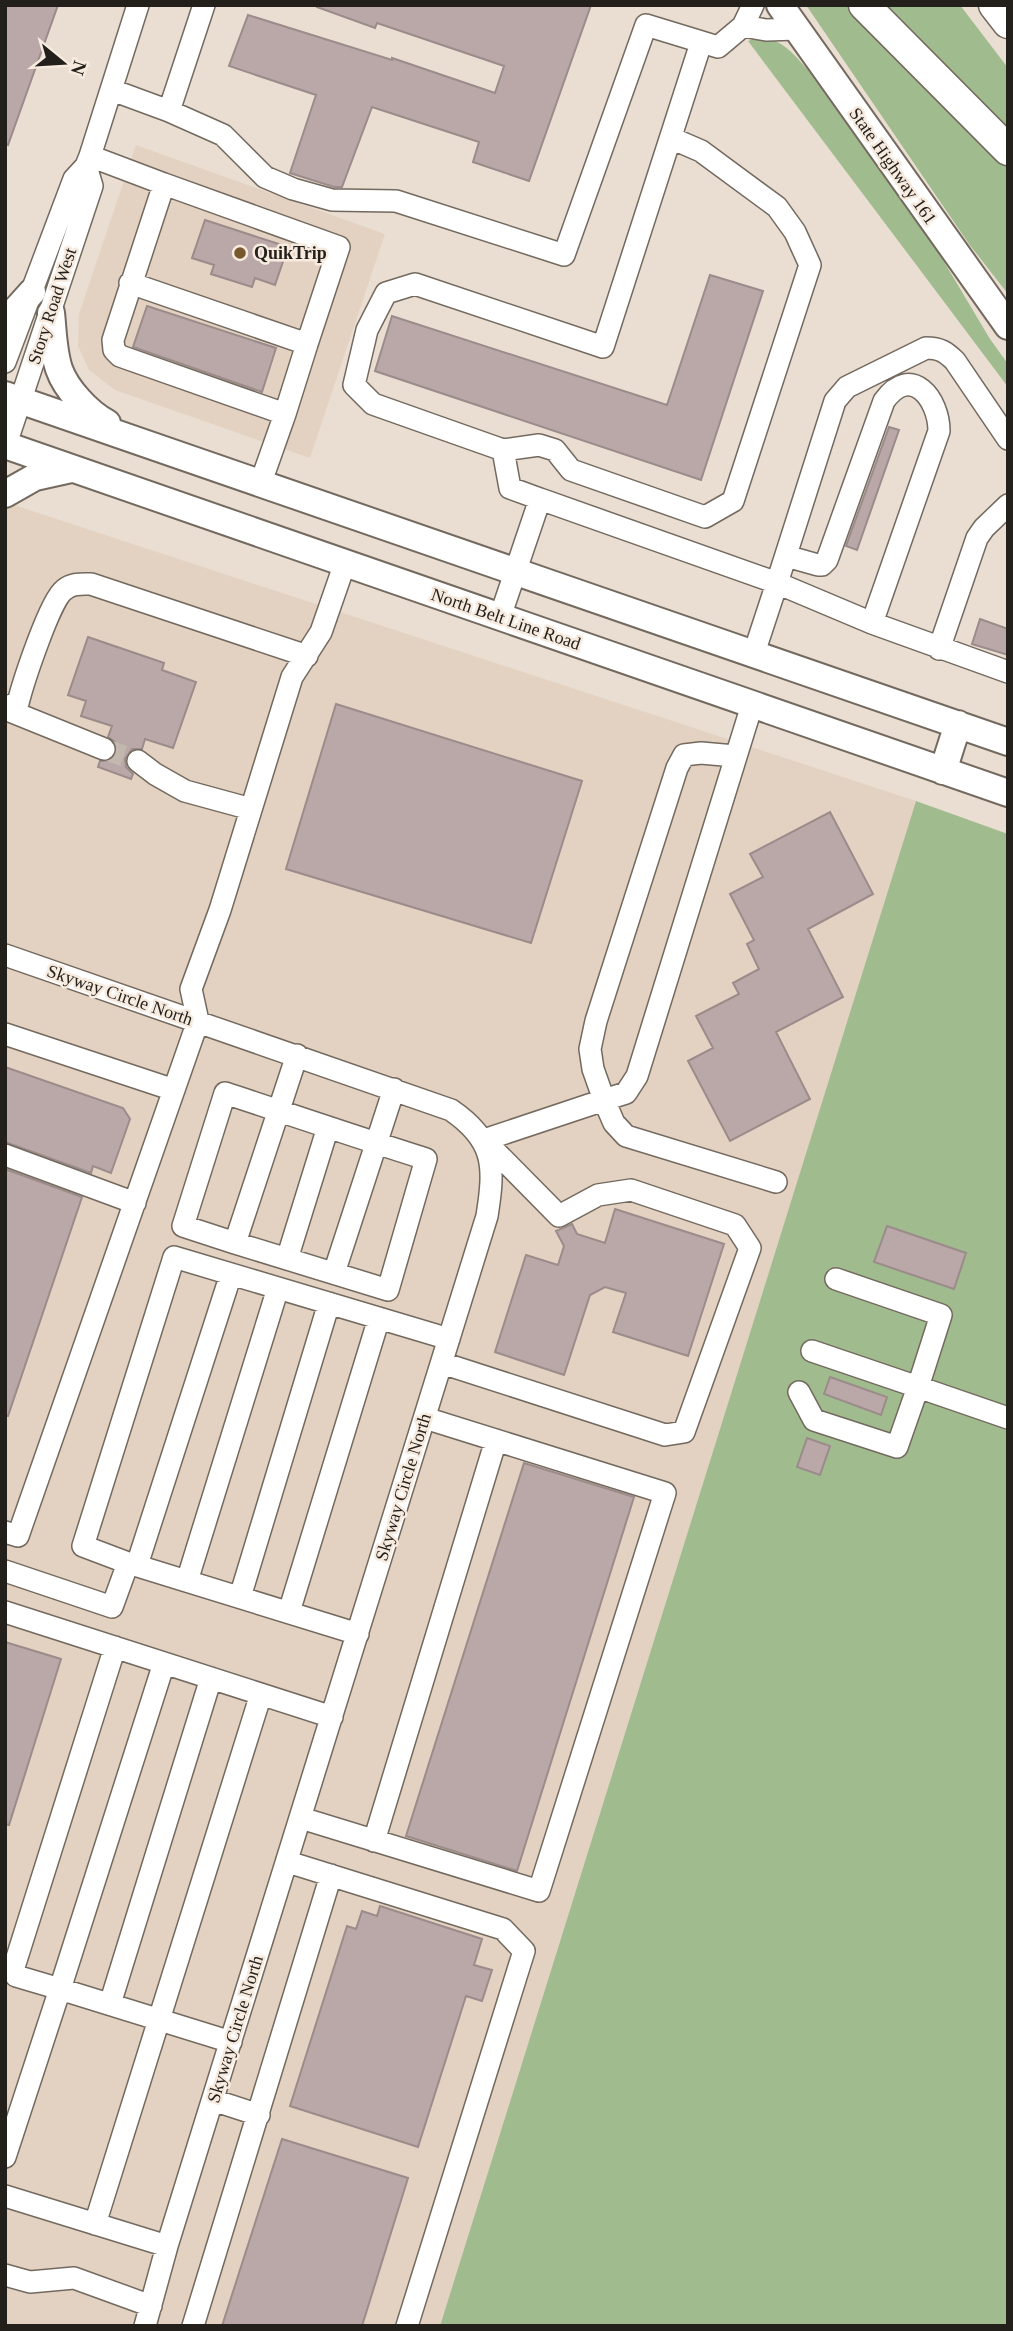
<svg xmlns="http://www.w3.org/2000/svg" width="1013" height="2331" font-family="Georgia,serif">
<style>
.built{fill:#e3d2c1}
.green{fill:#a0bc8f}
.building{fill:#b9a8a7;stroke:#9b8b8a;stroke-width:2}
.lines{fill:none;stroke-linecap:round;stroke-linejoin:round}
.minor-tunnel{stroke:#c2b8ad;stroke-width:21;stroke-dasharray:21 10;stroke-linecap:butt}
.minor-casing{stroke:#73695e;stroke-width:24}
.major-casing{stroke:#73695e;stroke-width:30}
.highway-casing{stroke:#73695e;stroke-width:33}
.minor{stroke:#fff;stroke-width:21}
.major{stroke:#fff;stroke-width:26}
.highway{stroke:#fff;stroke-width:30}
.poi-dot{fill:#77592d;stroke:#f7ebdf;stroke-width:2.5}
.labels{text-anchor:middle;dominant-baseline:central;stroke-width:5;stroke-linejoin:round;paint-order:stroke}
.street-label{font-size:18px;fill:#231f1b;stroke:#f7ebdf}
.poi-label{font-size:18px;font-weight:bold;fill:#231f1b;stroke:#f7ebdf;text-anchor:start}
</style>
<rect width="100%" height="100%" fill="#eaded2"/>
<path class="built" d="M136,145L385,234L310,458L115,390L89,370L78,346L79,314Z
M5,502L916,801L440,2326H5Z"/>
<path class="green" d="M806,5H850L1008,164V294L969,244Z
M884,5H960L1008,68V133Z
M756,38C780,37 792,52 807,69L940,255L990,339L1008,364V387L748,41Z
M916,801L1008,834V2326H440Z"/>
<path class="building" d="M5,5H58L8,145L5,144Z
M317,5H591L529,181L473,162L479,142L372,107L342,187H334L290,173L316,95L229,66L248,15L392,60V58L495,93L504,66L377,23L375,28L317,7Z
M205,220L288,247L275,285L255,278L252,287L211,274L214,265L192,258Z
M710,275L763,291L701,480L375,371L392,316L667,405Z
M147,306L276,348L262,392L133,347Z
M889,427L899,430L857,550L846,546Z
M980,619L1008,629V655L972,644Z
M88,637L164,663L162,670L196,682L173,748L145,739L142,749H132L125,759L126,767L133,774L131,779L98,767L100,761L111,760L116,753L115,742L108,737L112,726L81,716L86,701L68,695Z
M336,704L582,781L531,943L286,869Z
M830,812L873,894L808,929L843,997L776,1032L810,1099L730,1141L688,1061L713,1048L696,1016L739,994L733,983L759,969L747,944L754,940L730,894L763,877L750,854Z
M5,1067L123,1108L130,1119L111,1173L93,1166L91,1173L5,1142Z
M5,1169L82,1197L8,1416H5Z
M615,1209L724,1244L688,1356L613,1332L626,1293L605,1287L590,1295L564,1375L495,1352L526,1255L558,1265L564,1246L556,1231L572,1224L577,1234L605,1243Z
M887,1226L966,1253L954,1289L874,1262Z
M830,1377L887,1397L881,1415L824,1394Z
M807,1438L830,1446L820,1475L797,1467Z
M524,1463L634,1497L517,1871L406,1836Z
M5,1642L61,1659L9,1825L5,1824Z
M380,1906L482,1939L474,1965L492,1970L482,2001L466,1996L418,2147L290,2106L347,1926L356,1929L362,1911L377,1916Z
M282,2139L408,2178L362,2326H222Z"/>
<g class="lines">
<path class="minor-tunnel" d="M104,749L138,761"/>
<g class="minor-casing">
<path id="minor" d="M204,5L169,111L223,135L265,177L293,189L332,200L396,201L564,255L646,25L718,47L743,26L753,5
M743,26L766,30L797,29
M112,90L169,111
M90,156L164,184L113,340L114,350L120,356L285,414L261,482
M164,184L339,247L307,344
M130,283L307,344L285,414
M5,362L74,179L86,166L90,156L138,5
M1008,439L955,361C946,352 940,348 926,348L847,387L835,401L777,583L872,623L1008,672
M5,447L92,186L86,166
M503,450L539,445L555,450L571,470L705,517L733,501L810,265L795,232L777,207L701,151L671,138
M540,499L510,488L503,450L373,404L354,385L367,330L386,293L415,284L603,347L701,43
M786,556L818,565H822L827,560L884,401C911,363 939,399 939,431L872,623
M500,617L540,499L777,583L754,653
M939,649L977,538L984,528L1008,505
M752,705L637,1076L626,1093L604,1100L614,1123L626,1136L776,1182
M5,707L18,703C23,683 50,600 64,590C72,583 81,584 91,584L307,656
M5,709L104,749
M138,761L155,774L185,791L251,809
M5,955L451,1110C495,1140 495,1166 487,1216L167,2246L145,2326
M5,1034L174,1090
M5,1155L135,1203
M235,1243L183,1226L225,1093C292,1115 359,1138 426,1159L388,1290L235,1243L297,1055
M287,1259L328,1127
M334,1273L394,1089
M812,1351L918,1387L941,1315L836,1279
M442,1363L665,1435L684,1432L750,1248L735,1225L631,1190L598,1195L559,1216L484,1140L604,1100L593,1069L590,1049L596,1021L677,768L684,755L701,753L735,756
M799,1392L814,1420L897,1447L918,1387L1008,1418
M5,1532L18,1536L198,1021L191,989L220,910L292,677L321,632L345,563
M128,1563L358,1634
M137,1565L231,1274
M5,1571L112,1607L128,1563L83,1546L174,1257L449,1339
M187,1581L278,1288
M240,1597L329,1303
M5,1612L332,1717
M289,1612L379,1318
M115,1647L14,1967L16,1976L60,1989L164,1663
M301,1818L539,1891L665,1493L425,1418
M374,1841L496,1440
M288,1862L503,1929L524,1951L407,2326
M110,2004L211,1678
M213,2100L259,2115
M5,2157L60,1989L231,2042
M5,2196L167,2246
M95,2224L261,1694
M5,2275L30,2282L74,2278L151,2306
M193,2326L331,1875"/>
</g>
<g class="major-casing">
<path id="major" d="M780,5L1008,326
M51,313C53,331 53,351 59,369C66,389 88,413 107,423
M5,322L32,292
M5,395L1008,742
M5,445L1008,793
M5,494L35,477L71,469
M943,771L958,724"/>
</g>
<g class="highway-casing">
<path id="highway" d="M864,5L1008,150
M994,5L1008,23"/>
</g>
<use href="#minor" class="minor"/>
<use href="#major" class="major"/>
<use href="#highway" class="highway"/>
</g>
<circle class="poi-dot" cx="240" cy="253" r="7"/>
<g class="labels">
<g class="street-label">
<text transform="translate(893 166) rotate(55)">State Highway 161</text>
<text transform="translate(52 306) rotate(-72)">Story Road West</text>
<text transform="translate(506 619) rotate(19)">North Belt Line Road</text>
<text transform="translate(120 995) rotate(19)">Skyway Circle North</text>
<text transform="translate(403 1487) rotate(-73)">Skyway Circle North</text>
<text transform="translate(235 2029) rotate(-73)">Skyway Circle North</text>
</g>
<g class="poi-label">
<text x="254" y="253">QuikTrip</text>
</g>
</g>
<rect width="1013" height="2331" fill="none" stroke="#231f1b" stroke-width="14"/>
<g transform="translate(63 63) rotate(108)" stroke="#f7ebdf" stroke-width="5" paint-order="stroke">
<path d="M0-5L12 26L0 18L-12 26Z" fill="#231f1b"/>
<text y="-10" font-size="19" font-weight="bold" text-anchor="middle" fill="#231f1b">N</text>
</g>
</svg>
